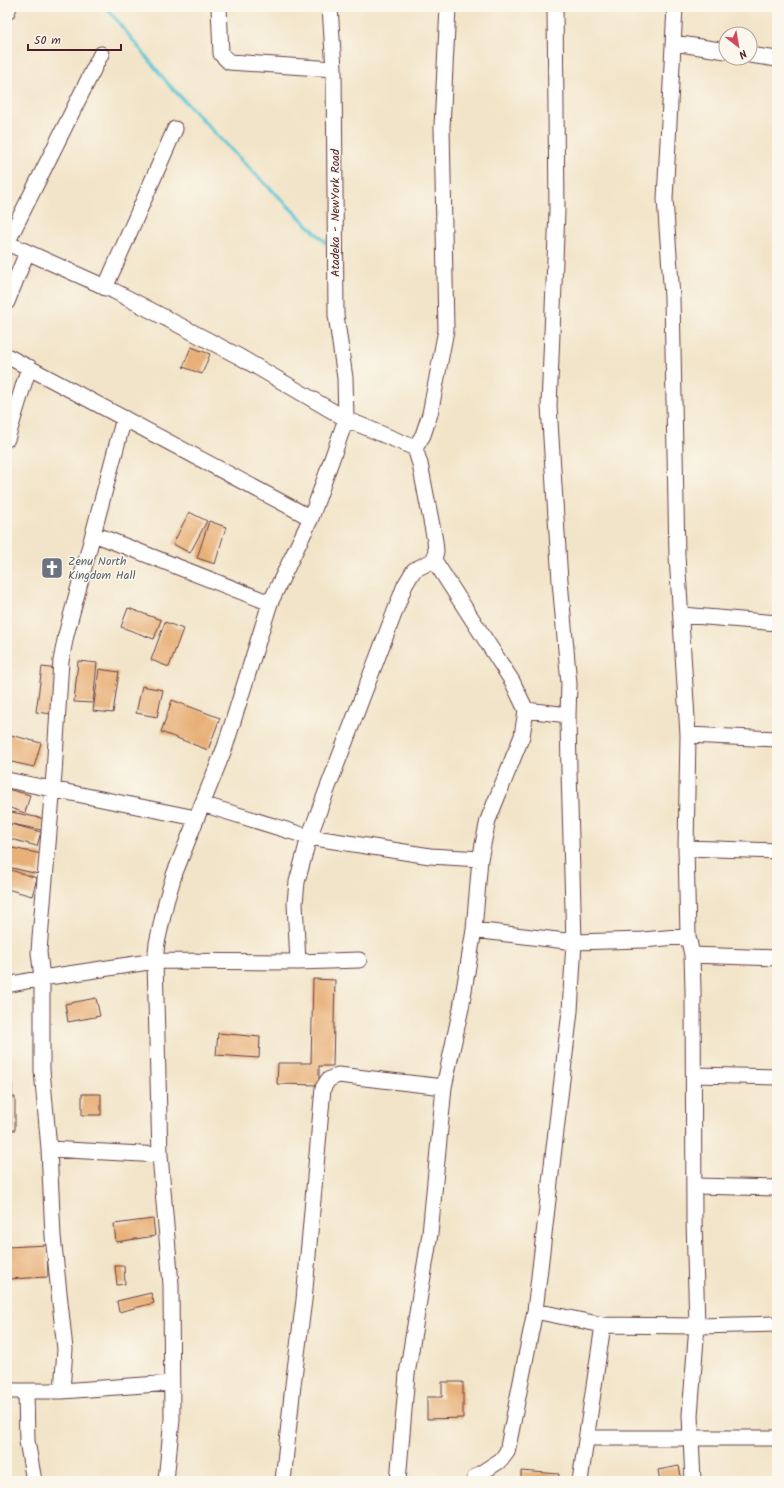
<svg xmlns="http://www.w3.org/2000/svg" width="784" height="1488" font-family="Kalam,sans-serif">
<style>
.lines{fill:none;stroke-linecap:round;stroke-linejoin:round}
.stream{stroke:#59c4d4;stroke-width:3.5}
.building{fill:#e8b078}
.street-casing{stroke:#633d43;stroke-width:17}
.street{stroke:#fff;stroke-width:15}
.labels{text-anchor:middle;dominant-baseline:central;stroke-width:3;stroke-linejoin:round;paint-order:stroke}
.street-label{font-size:12px;fill:#4a1f2b;stroke:#fbf7ec}
.worship-label{font-size:12px;fill:#5b616d;stroke:#fbf7ec;text-anchor:start}
</style>
<rect width="100%" height="100%" fill="#fbf7ec"/>
<filter id="ink" filterUnits="userSpaceOnUse"><feTurbulence type="fractalNoise" baseFrequency=".025" numOctaves="2"/><feDisplacementMap in="SourceGraphic" scale="8" xChannelSelector="R" yChannelSelector="G"/><feConvolveMatrix kernelMatrix="1 2 1 2 8 2 1 2 1" color-interpolation-filters="sRGB"/></filter>
<filter id="wash" filterUnits="userSpaceOnUse"><feTurbulence type="fractalNoise" baseFrequency=".012" numOctaves="4" result="noise"/><feDisplacementMap in="SourceGraphic" scale="16" xChannelSelector="R" yChannelSelector="G"/><feGaussianBlur stdDeviation="0.9" result="paint"/><feColorMatrix in="noise" values="0 0 0 0 0 0 0 0 0 0 0 0 0 0 0 0 0 1.4 0 .05"/><feComposite in="paint" operator="in"/></filter>
<g filter="url(#wash)">
<rect width="100%" height="100%" fill="#f2e4c8"/>
<g class="lines">
<path class="stream" d="M106,7L170,86L242,161L325,242"/>
</g>
<g id="blocks">
<path class="building" d="M191,347L210,354L202,374L183,367Z
M189,512L207,521L190,553L173,544Z
M209,521L226,527L215,564L197,558Z
M128,608L161,620L154,639L121,627Z
M165,622L183,629L169,667L151,660Z
M78,661L97,663L93,703L74,702Z
M42,667L58,669L52,714L36,712Z
M99,669L119,672L113,713L93,711Z
M142,686L163,690L157,717L136,713Z
M172,700L220,718L208,750L161,732Z
M7,734L41,743L34,767L7,761Z
M7,789L30,795L25,813L7,807Z
M7,811L45,819L42,830L7,823Z
M7,823L41,832L37,846L7,838Z
M7,847L42,854L38,874L7,867Z
M7,869L37,878L32,896L7,889Z
M313,979L335,980L333,1066H319V1085L277,1084L278,1063H311Z
M96,998L100,1016L68,1022L65,1004Z
M218,1033L260,1037L259,1058L216,1055Z
M7,1083H12V1097H15V1130H7Z
M82,1094H101V1115H82Z
M153,1219L155,1236L116,1242L114,1224Z
M47,1245L48,1277L8,1279L7,1247Z
M115,1266H124L125,1284L117,1285Z
M151,1293L154,1303L119,1312L117,1301Z
M442,1382H463V1418L427,1419V1397H442Z
M679,1466L682,1481H660L658,1470Z
M521,1471L559,1474L558,1481H521Z
M634,1478V1481H611V1480Z"/>
</g>
</g>
<g filter="url(#ink)">
<use href="#blocks" fill-opacity="0" stroke="#633d43" stroke-width="1"/>
<g class="lines">
<g class="street-casing">
<path id="street" d="M219,7L221,54L229,62L334,69
M675,7L665,199L672,297L677,556L688,735L686,848L688,936L692,955L693,991L694,1220L697,1326L690,1415L693,1481
M7,12L9,7
M674,43L726,51
M750,55L777,59
M7,243L114,291L240,357L346,419L415,448L420,464L435,541L436,551L434,560L512,681L526,710L568,715
M7,243L101,54
M105,288L175,129
M7,302L27,252
M7,356L311,518
M7,439L29,367
M415,448L423,435L430,414L446,330L442,127L448,7
M94,534L270,603
M682,615L777,623
M688,735L777,739
M7,780L196,818
M202,804L309,837L430,856L480,859
M686,848L777,851
M474,930L574,942L643,940L688,936
M692,955L777,958
M298,962L295,903L297,882L309,837L405,585L414,570L434,560
M7,985L42,978L155,961L298,962L359,960
M694,1075L777,1077
M49,1149L160,1155
M694,1186L777,1188
M535,1311L603,1325L697,1326L777,1324
M7,1391H62L171,1383
M26,1391L27,1441L34,1481
M62,1391L65,1349L53,1236L49,1149L42,1070V978L39,952L40,938L54,773L61,661L66,635L124,418
M588,1438H777
M475,1477L501,1460L507,1452L535,1311L570,1011L574,942L569,771L568,715L569,684L560,581L549,406L557,211L555,7
M166,1481L172,1419L171,1285L160,1155L155,961L157,943L166,902L174,875L225,747L270,603L311,518L346,419L345,378L336,315L334,69L330,7
M283,1481L293,1385L304,1300L323,1088L328,1080L338,1075L444,1087
M398,1481L407,1374L430,1234L444,1087L461,1008L474,930L480,859L488,820L522,736L526,710
M580,1481L603,1325"/>
</g>
<use href="#street" class="street"/>
</g>
</g>
<defs>
<g id="church-square" transform="scale(1.15)"><rect x="-9" y="-9" width="18" height="18" rx="4" fill="#6b7280" stroke="#fbf7ec"/><path d="M-1.2-6h2.4v3.5h3.3v2.4h-3.3V6h-2.4V-.1h-3.3v-2.4h3.3Z" fill="#fff"/></g>
</defs>
<g fill-rule="evenodd">
<use href="#church-square" x="52" y="568"/>
</g>
<g class="labels">
<g class="street-label">
<text transform="translate(335 213) rotate(-90)">Atadeka - NewYork Road</text>
</g>
<g class="worship-label">
<text x="68" y="561">Zenu North<tspan x="68" dy="14">Kingdom Hall</tspan></text>
</g>
</g>
<rect width="784" height="1488" fill="none" stroke="#fbf7ec" stroke-width="24"/>
<g transform="translate(738 46) rotate(149)"><circle r="19" fill="#fbf7ec" stroke="#b4a19f"/>
<path d="M0-3L7 15L0 10L-7 15Z" fill="#d1495b"/>
<text y="-6" font-size="11" font-weight="bold" text-anchor="middle" fill="#4a1f2b">N</text>
</g>
<path d="M28 44v6h93v-6" fill="none" stroke="#4a1f2b" stroke-width="2"/>
<text x="34" y="44" font-size="12" fill="#4a1f2b" stroke="#fbf7ec" stroke-width="3" paint-order="stroke">50 m</text>
</svg>
